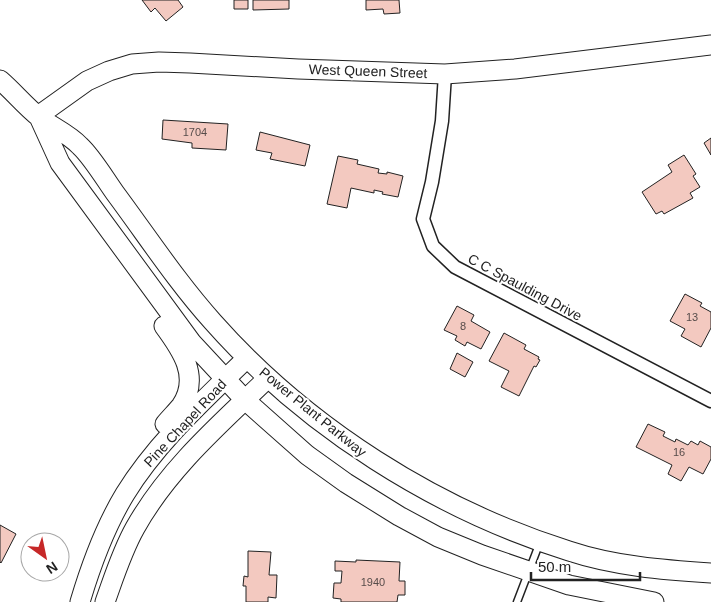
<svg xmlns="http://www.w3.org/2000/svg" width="711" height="602" font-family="Arial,sans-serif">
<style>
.building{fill:#f3c9c0;stroke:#222}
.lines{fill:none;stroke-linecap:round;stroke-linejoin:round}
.lane-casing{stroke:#222;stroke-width:9}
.street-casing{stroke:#222;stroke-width:15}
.secondary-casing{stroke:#222;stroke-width:21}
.lane{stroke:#fff;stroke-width:6}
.street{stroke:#fff;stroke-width:12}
.secondary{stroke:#fff;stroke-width:19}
.labels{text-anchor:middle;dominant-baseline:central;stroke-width:4;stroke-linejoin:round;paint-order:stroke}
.number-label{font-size:11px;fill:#564c4a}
.street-label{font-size:14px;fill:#222;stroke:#fff}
</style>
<rect width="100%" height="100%" fill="#fff"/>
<path class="building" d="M142,0H178L183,7L166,21L155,8L151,12Z
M234,0H248V9H234Z
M253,0H289V9L253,10Z
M366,0H399L400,13L384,14L383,9L366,10Z
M163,120L228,124L226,150L192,148V143L162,139Z
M260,132L310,145L305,166L270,159L272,153L256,150Z
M711,138V155L704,143Z
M684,155L696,174L693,176L700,187L690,193L693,198L664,214L662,211L656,214L642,192L672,172L668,165Z
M338,156L358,160L357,164L379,169L378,173L387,174V172L403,176L398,197L382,194L383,192L374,190V193L351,188L347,208L327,204Z
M685,294L702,303L700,306L711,312V328L701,347L681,336L685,329L670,321Z
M457,306L474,315L471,321L490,332L481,349L467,342L465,346L455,340L457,336L444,330Z
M504,333L526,345L524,349L539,357L538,359L540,360L536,367L534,366L519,396L501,387L509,371L489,361Z
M457,353L473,362L465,377L450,369Z
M648,424L665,432L663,436L675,442L676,439L688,445L691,441L698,445L700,441L711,447V459L703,474L689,467L681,481L668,474L672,465L636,447Z
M0,525L16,534L1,563L0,562Z
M248,551L271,552L269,575H277L276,598L268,597V602H246V586H243L244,576L248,577Z
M356,560L400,562L399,581H405V595H398L397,602H341V599L333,598L334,583H341L342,571H335V561L356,562Z"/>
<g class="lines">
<g class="lane-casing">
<path id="lane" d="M517,602L540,542"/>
</g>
<g class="street-casing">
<path id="street" d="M445,74L442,121L432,182L423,219L433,246L455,267L711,401"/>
</g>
<g class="secondary-casing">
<path id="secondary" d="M0,80C14,92 25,106 39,117C52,127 69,134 80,146C92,157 105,179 115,193C147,236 177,282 213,322C306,427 435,509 569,551C614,566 664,570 711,573
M38,116L87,81L109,71L132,64L159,62L190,63L298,69L445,74L515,69L711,45
M39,117L60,163L192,343L245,400L307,455L346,483L399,516L438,537L482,555L569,585L654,602
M164,326C181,349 201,377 181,406C176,412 170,418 165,424
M80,602C91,565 105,527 125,494C157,442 204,400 247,358
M105,602C114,577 122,551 135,528C168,469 220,424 268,378"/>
</g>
<use href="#lane" class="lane"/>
<use href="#street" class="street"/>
<use href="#secondary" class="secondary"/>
</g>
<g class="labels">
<g class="number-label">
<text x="195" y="132">1704</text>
<text x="692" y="317">13</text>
<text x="463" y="326">8</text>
<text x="679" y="452">16</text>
<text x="373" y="582">1940</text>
</g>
<g class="street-label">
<text transform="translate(368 71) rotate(2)">West Queen Street</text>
<text transform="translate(525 287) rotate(28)">C C Spaulding Drive</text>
<text transform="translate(313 412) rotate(39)">Power Plant Parkway</text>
<text transform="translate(185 423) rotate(-47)">Pine Chapel Road</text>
</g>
</g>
<g transform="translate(45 557) rotate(147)"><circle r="24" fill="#ffffff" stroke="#a7a7a7"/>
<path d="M0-4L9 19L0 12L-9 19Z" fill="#c62828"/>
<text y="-8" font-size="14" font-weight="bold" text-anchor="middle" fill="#222222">N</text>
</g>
<path d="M531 572v8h109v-8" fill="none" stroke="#222222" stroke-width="2.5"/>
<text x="538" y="572" font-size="15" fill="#222222" stroke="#ffffff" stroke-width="4" paint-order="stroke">50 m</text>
</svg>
